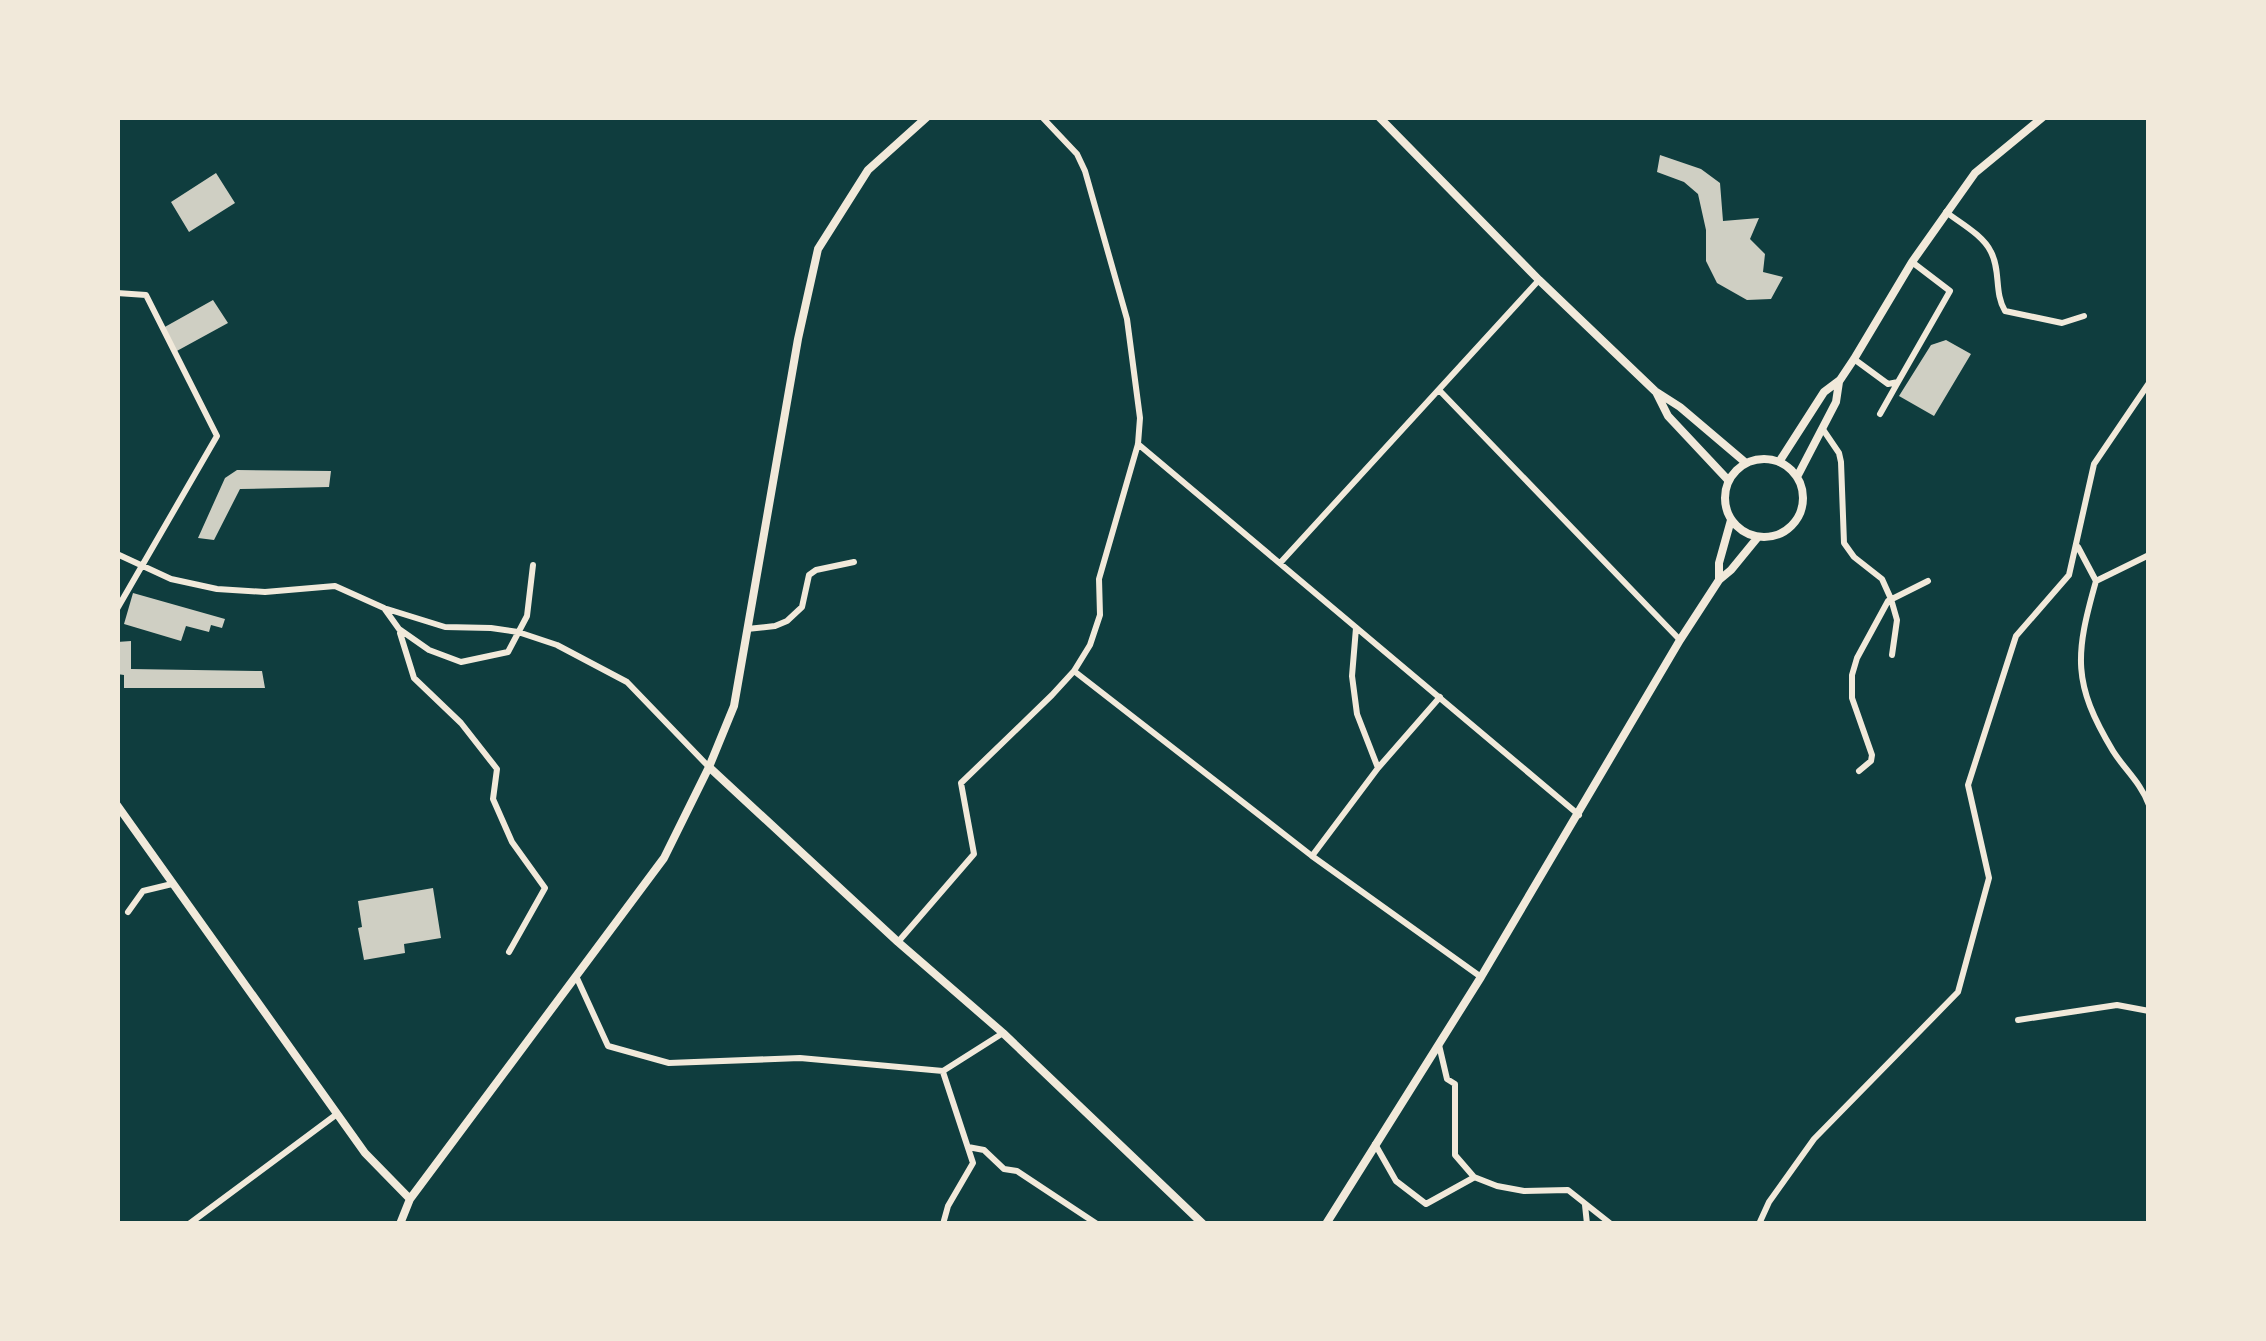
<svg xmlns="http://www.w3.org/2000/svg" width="2266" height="1341" font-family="'Fira Sans Condensed',sans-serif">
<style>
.building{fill:#cfcfc3}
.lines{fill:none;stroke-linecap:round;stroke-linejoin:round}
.minor{stroke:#f1e9da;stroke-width:6}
.tertiary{stroke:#f1e9da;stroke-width:8}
</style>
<rect width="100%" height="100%" fill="#0f3d3e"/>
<path class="building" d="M1660,155L1701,169L1720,183L1723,221L1759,218L1750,239L1765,254L1763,272L1783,277L1771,299L1747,300L1717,283L1706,261V230L1698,194L1684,182L1657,172Z
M216,173L235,203L189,232L171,202Z
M213,300L228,323L175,352L163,328Z
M1946,340L1971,354L1934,416L1899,396L1931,345Z
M237,470L331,471L329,487L240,489L214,540L198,538L225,478Z
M133,593L225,619L222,628L211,625L209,632L186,626L181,641L124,624Z
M131,641V669L262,671L265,688H124V675L117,674V642Z
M433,888L441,938L404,944L405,953L364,960L358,928L362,927L358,901Z"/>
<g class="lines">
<path class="minor" d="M1946,212C1960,223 1983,235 1991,252C2001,271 1994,293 2005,311L2062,323L2084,316
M117,293L146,295L217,436L117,609
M1854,359L1888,384L1898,382L1950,291L1912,262
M1440,391L1680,640
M1880,414L1898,382
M1822,428L1839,453L1841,462L1844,543L1854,557L1882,579L1891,599L1897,620L1892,655
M1138,444L1579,815
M2078,547L2096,581C2075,655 2072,683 2113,751C2125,770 2141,783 2149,805
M117,554L171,579L217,589L265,592L335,586L384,608L399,629L429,650L461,662L508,652L527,616L533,565
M1281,562L1539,280
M2096,581L2149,555
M387,609L445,627L491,628L518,632L557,645L627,682L708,766
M1356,628L1352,676L1357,714L1378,768
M747,629L775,626L787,621L802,607L809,575L816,570L854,562
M400,633L414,678L461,723L497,769L493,799L512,842L545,888L509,952
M1074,671L1312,856L1481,977
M1859,771L1871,761L1872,755L1852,698V675L1857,658L1888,601L1928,581
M1312,856L1378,768L1440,697
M128,912L143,891L172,884
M898,942L974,854L961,783L1052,695L1074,671L1090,645L1100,615L1099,579L1138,444L1140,418L1127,319L1085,171L1077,154L1042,117
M576,976L608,1046L669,1063L800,1058L943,1071L1003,1033
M2018,1020L2117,1005L2149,1011
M1439,1045L1447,1079L1455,1084V1155L1474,1177L1497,1186L1524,1191L1568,1190L1611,1224
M943,1072L973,1163L948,1206L943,1224
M1375,1144L1396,1181L1426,1204L1473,1178
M968,1147L984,1150L1004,1169L1017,1171L1097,1224
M1585,1205L1587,1224
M189,1224L337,1114
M1759,1224L1769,1202L1814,1139L1958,992L1989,878L1968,785L2016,636L2069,575L2094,464L2149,383"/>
<path class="tertiary" d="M1379,117L1539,280L1655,391L1680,407L1746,463
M1656,392L1668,416L1728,480
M1725 498a39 39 0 1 1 78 0a39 39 0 1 1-78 0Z
M1779,462L1824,392L1840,380L1854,359L1912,262L1975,173L2043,117
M1797,477L1836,402L1839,382
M1719,579V563L1731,520
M709,767L898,942L1003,1033L1203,1224
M117,805L365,1153L409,1198
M400,1224L410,1199L664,858L709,767L734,706L798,339L818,249L868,170L927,117
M1326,1224L1481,977L1680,640L1719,580L1731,570L1758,537"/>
</g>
<rect width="2266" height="1341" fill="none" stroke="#f1e9da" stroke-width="240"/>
</svg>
